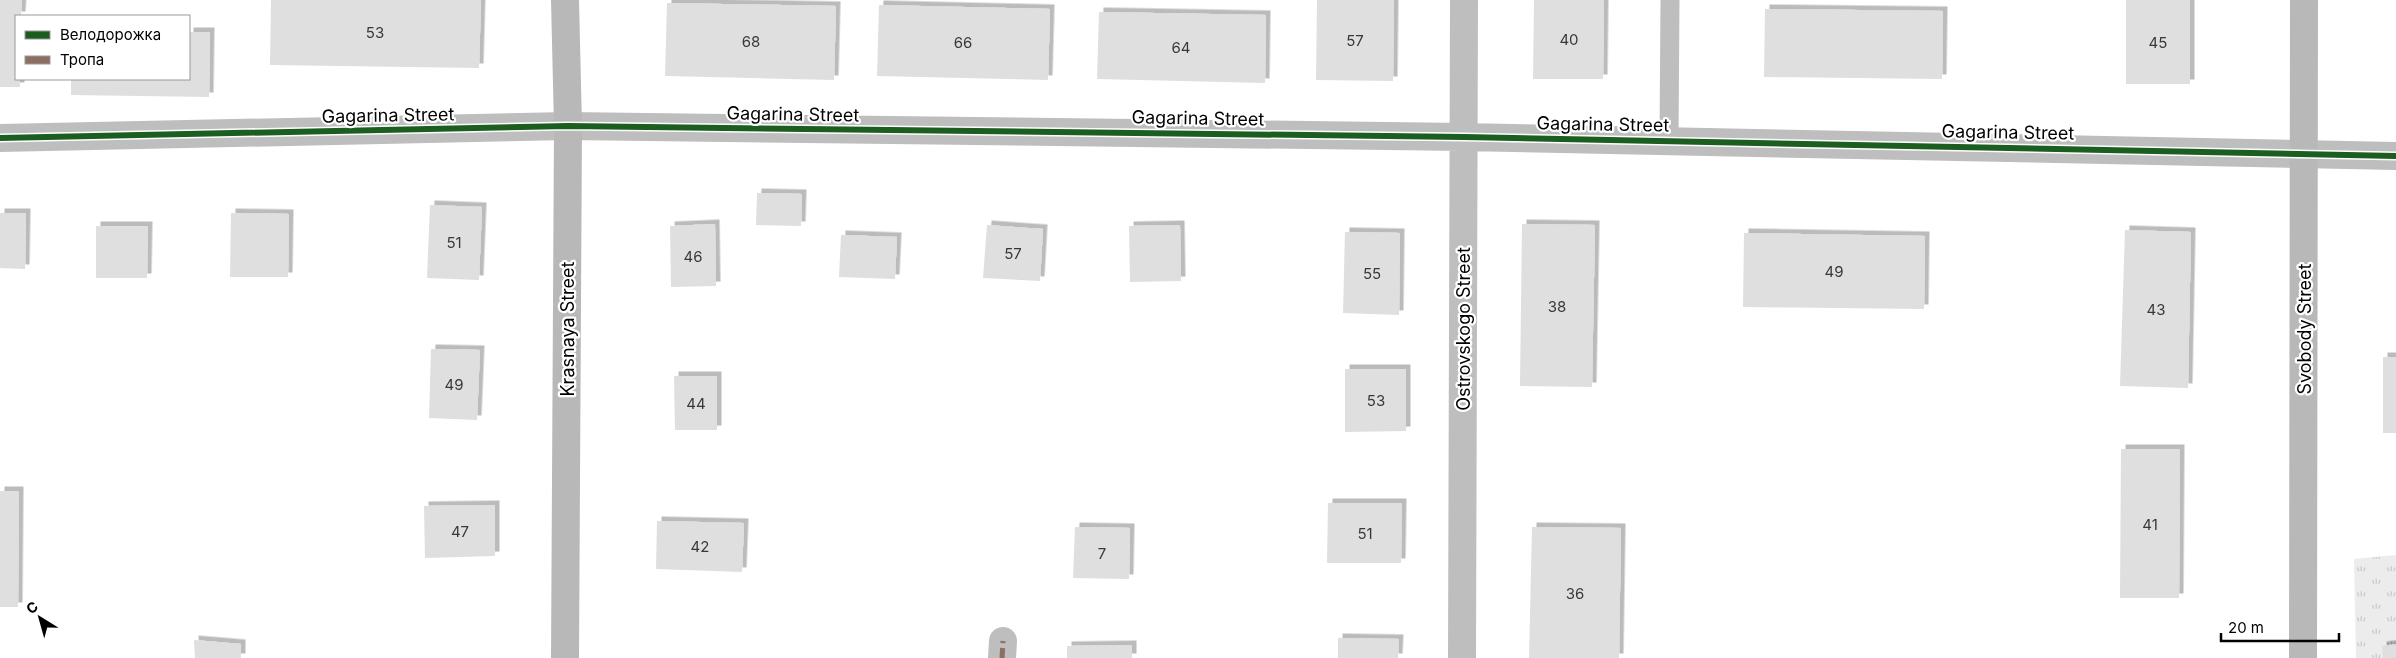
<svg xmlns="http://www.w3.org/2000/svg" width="2396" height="658" font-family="Inter,sans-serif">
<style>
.grass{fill:url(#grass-tufts)}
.building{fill:#dfdfdf;filter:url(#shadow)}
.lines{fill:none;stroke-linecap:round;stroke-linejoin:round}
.lane{stroke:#bebebe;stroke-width:19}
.street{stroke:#bebebe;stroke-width:28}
.secondary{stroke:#b8b8b8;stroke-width:28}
.quiet{stroke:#8d6e63;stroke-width:5;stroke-dasharray:10 5;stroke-linecap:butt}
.cycleway-casing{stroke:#fff;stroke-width:9}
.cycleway{stroke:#1b5e20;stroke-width:6}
.labels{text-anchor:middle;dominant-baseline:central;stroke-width:4.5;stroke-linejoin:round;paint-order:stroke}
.number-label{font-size:15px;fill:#383838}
.street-label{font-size:18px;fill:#000;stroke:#fff}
</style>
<defs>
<pattern id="grass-tufts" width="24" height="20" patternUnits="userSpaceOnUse" patternTransform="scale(1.25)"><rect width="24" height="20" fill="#ececec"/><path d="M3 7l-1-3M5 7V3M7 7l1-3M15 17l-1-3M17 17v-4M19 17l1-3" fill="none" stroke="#c9c9c9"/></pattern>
<filter id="shadow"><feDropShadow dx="4.5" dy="-4.5" stdDeviation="0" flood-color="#0004"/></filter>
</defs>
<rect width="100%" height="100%" fill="#fff"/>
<path class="grass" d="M2396,555V658H2356L2354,559Z"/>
<path class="building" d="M0,0H22L21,16H16V79H20V87H0Z
M271,0H481L479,68L270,65Z
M1317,0H1394L1393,81L1316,80Z
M1534,0H1604L1603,79H1533Z
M2126,0H2190V84H2126Z
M667,3L836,6L834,80L665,76Z
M879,5L1050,9L1048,80L877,76Z
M1765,9L1943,11L1942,79L1764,77Z
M1099,12L1266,15L1265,83L1097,79Z
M189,32H210L209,97L71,95V79H189Z
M757,193L802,194L801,226L756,225Z
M430,205L482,207L479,280L427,278Z
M0,213H26L25,269L0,268Z
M231,213L289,214L288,277H230Z
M715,224L716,286L671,287L670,226Z
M1522,224L1595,225L1592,387L1520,386Z
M987,225L1043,229L1040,281L983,278Z
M1180,225L1181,281L1130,282L1129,226Z
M96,226H148L147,278H96Z
M2125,230L2191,232L2188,388L2120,386Z
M1345,232L1400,233L1399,315L1343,313Z
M1744,233L1925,236L1924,309L1743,307Z
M841,235L897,237L895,279L839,277Z
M431,349L480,350L477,420L429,418Z
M2383,357H2396V433H2383Z
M1345,369H1406V431L1345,432Z
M674,376H717V430H675Z
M2121,449H2180L2179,598H2120Z
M0,491H19L18,607H0Z
M1328,503H1402L1401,563H1327Z
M495,505V556L425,558L424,506Z
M657,521L744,523L742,572L656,569Z
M1075,527L1130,528L1129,579L1073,578Z
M1532,527L1621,528L1619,658H1529Z
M1338,638L1399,639L1398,658H1338Z
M194,640L241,644V658H195Z
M2396,644V658H2383L2382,646Z
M1132,645V658H1067V646Z"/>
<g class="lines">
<path class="lane" d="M1669,141L1670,0"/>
<path class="street" d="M0,138L568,126L1464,137L2396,156
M1002,658L1003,641
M1462,658L1464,0"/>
<path class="secondary" d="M565,658L568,126L565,0
M2303,658L2304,0"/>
<path class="quiet" d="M1002,658L1003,641"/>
<g class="cycleway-casing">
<path id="cycleway" d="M0,138L568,126L1464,137L2396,156"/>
</g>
<use href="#cycleway" class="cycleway"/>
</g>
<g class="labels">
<g class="number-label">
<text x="375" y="32">53</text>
<text x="1569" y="39">40</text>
<text x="1355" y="40">57</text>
<text x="751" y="41">68</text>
<text x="963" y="42">66</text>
<text x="2158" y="42">45</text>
<text x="1181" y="47">64</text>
<text x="454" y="242">51</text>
<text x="1013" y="253">57</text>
<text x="693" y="256">46</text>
<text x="1834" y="271">49</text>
<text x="1372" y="273">55</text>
<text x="1557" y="306">38</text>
<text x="2156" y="309">43</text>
<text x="454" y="384">49</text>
<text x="1376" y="400">53</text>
<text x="696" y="403">44</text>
<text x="2150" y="524">41</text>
<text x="460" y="531">47</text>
<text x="1365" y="533">51</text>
<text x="700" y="546">42</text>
<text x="1102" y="553">7</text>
<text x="1575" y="593">36</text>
</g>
<g class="street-label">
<text transform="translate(793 114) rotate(1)">Gagarina Street</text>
<text transform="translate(388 115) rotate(-1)">Gagarina Street</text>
<text transform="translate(1198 118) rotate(1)">Gagarina Street</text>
<text transform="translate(1603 124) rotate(1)">Gagarina Street</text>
<text transform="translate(2008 132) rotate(1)">Gagarina Street</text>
<text transform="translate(567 329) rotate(-90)">Krasnaya Street</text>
<text transform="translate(1463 329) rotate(-90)">Ostrovskogo Street</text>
<text transform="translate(2304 329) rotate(-90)">Svobody Street</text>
</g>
</g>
<rect x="15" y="15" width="175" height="65" fill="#ffffff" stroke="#999999"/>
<rect x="25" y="31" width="25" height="8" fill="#1b5e20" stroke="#999999"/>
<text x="60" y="40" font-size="15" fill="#000000">Велодорожка</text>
<rect x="25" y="56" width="25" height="8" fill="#8d6e63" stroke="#999999"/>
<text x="60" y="65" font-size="15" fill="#000000">Тропа</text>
<g transform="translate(40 618) rotate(323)" stroke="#ffffff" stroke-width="4" paint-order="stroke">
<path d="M0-4L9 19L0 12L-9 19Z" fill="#000000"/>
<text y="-8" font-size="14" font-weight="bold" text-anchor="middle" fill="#000000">С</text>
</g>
<path d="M2221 633v8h118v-8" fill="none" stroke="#000000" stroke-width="2.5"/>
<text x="2228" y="633" font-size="15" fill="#000000" stroke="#ffffff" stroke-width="4" paint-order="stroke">20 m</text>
</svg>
